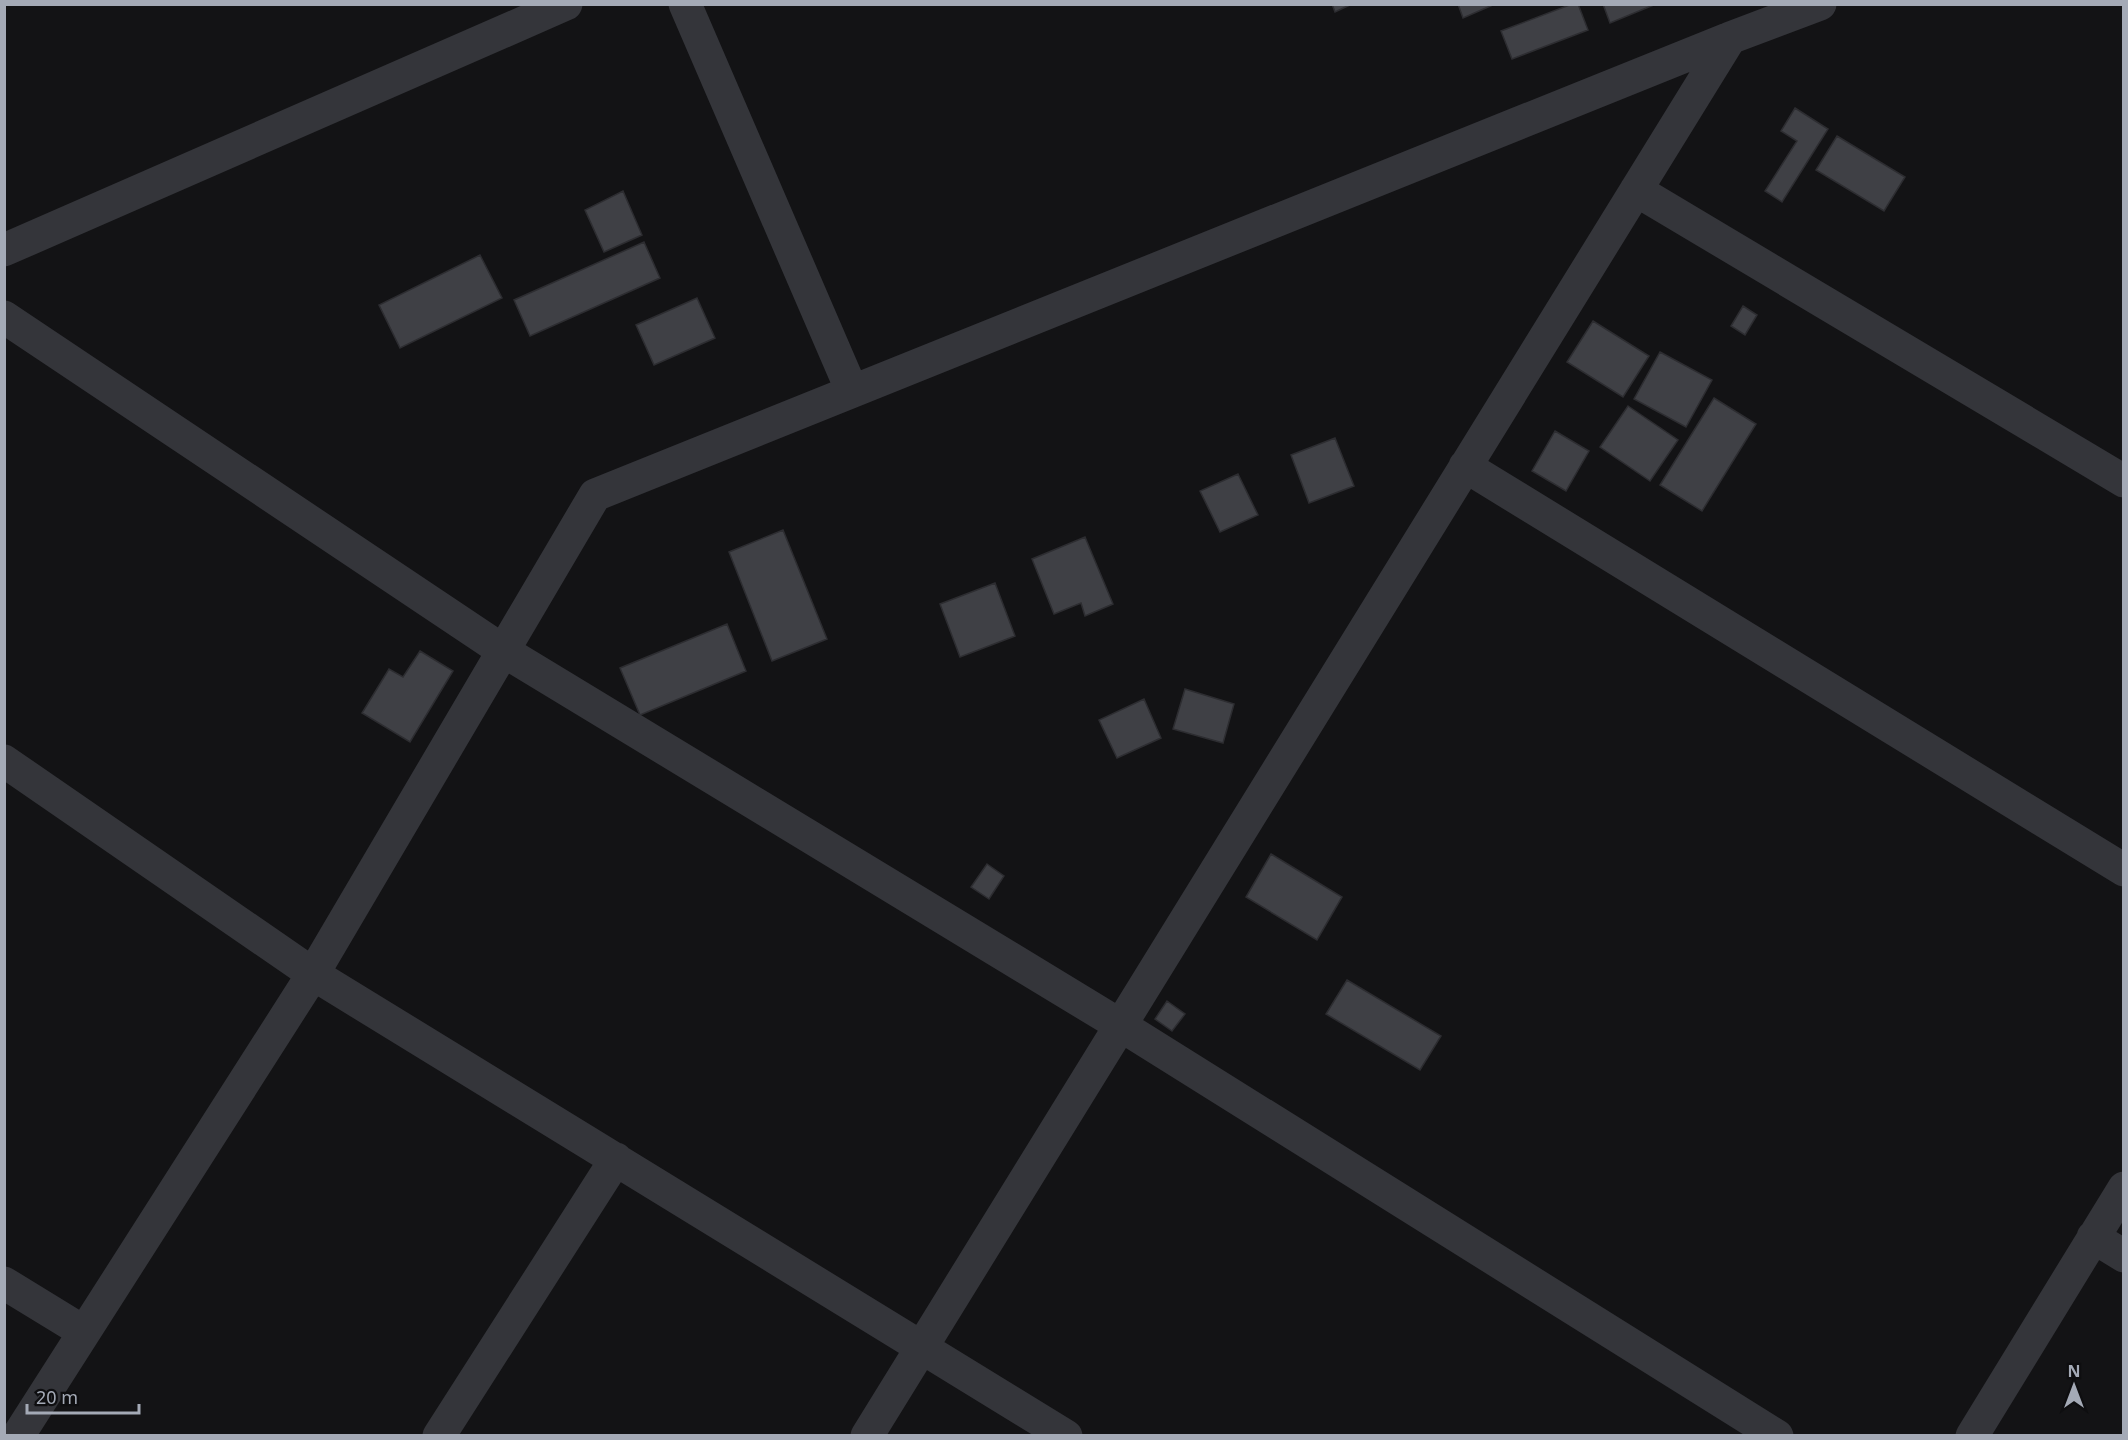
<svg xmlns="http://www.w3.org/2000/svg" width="2128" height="1440" font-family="'Noto Sans',sans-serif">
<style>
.building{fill:#3f4045;stroke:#2d2d31;stroke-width:1.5}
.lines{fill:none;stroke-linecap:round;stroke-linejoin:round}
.minor{stroke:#34353a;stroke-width:33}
.tertiary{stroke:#34353a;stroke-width:33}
</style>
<rect width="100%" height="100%" fill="#131315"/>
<path class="building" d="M1332,4H1352L1335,12Z
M1458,4H1495L1463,18Z
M1572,4H1578L1588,30L1512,59L1501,31Z
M1603,4H1656L1610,23Z
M1795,108L1828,129L1782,202L1765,191L1797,141L1781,131Z
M1837,136L1905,177L1884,211L1816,170Z
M623,191L642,235L604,252L585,210Z
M644,242L660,278L530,336L514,300Z
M480,255L502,298L400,348L379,305Z
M697,298L715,338L654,365L636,325Z
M1743,306L1757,315L1745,335L1731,326Z
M1593,321L1649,356L1623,397L1567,362Z
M1660,352L1712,380L1686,427L1634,399Z
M1714,398L1756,424L1702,511L1660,485Z
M1628,406L1678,440L1650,481L1600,447Z
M1555,431L1589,451L1566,491L1532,471Z
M1335,438L1354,486L1309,503L1291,455Z
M1238,474L1258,515L1220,532L1200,491Z
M783,530L827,639L772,661L729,552Z
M1085,537L1113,604L1085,616L1081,603L1054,614L1032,559Z
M995,583L1015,636L960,657L940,604Z
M727,624L746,671L640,715L620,668Z
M420,651L453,671L410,742L362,713L389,669L403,677Z
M1185,689L1234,704L1223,743L1173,729Z
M1144,699L1161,738L1117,758L1099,720Z
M1271,854L1342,897L1317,940L1246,897Z
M987,864L1004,876L989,899L971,887Z
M1347,980L1441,1036L1420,1070L1326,1014Z
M1167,1001L1185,1014L1172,1031L1155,1019Z"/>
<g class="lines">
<path class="minor" d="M685,4L852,391
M1636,190L2124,481
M4,317L502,650L1120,1025L1777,1436
M1465,466L2124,870
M4,761L313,974L1066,1436
M2093,1237L2124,1256
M4,1283L84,1332
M18,1436L313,974L595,495L1730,38L1820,4
M439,1436L616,1159
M867,1436L1730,38
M1972,1436L2124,1188"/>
<path class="tertiary" d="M4,250L566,4"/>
</g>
<rect width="2128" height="1440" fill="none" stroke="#a4aab6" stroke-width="12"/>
<g transform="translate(2074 1386)" stroke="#0e0e10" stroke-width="4.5" paint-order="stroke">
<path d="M0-4.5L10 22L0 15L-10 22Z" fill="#a4aab6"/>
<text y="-9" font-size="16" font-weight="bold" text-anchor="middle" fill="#a4aab6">N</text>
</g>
<path d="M27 1404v9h112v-9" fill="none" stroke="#a4aab6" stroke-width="3"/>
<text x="36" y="1404" font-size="18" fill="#a4aab6" stroke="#0e0e10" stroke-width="4.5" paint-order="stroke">20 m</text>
</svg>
